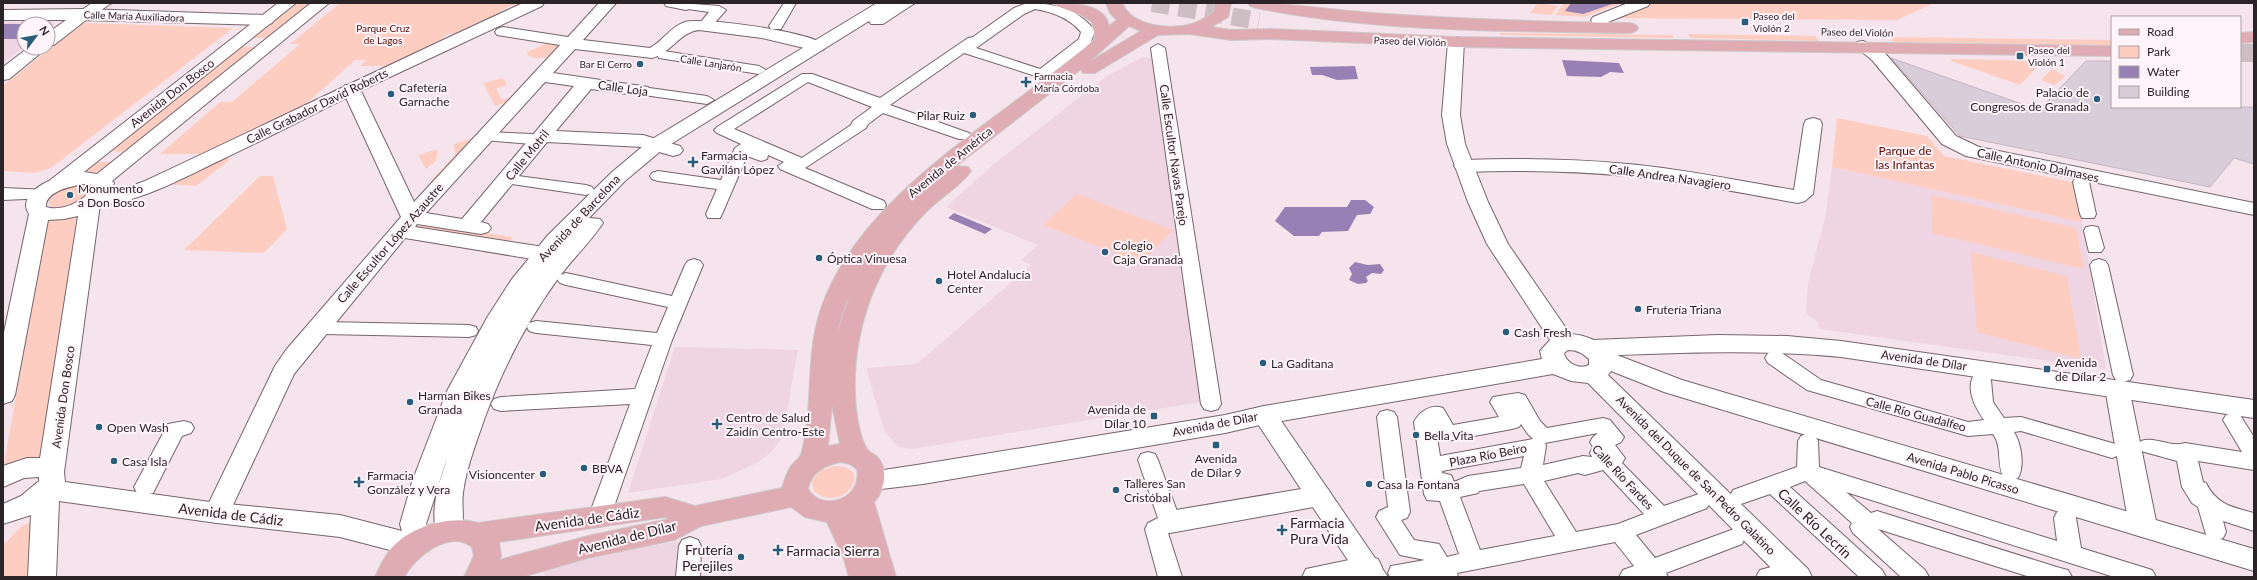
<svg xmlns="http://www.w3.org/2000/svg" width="2257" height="580" font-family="Lato,sans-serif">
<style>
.built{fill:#efd5e1}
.green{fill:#fecdc1}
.water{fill:#9781b4}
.building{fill:#dacdda;stroke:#c3b6c3}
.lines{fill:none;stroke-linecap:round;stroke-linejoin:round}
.primary-tunnel{stroke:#cdbec4;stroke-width:18;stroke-dasharray:18 9;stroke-linecap:butt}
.pedestrian-casing{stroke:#75656c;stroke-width:2}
.minor-casing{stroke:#75656c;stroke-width:2}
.tertiary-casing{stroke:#75656c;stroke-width:2}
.secondary-casing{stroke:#75656c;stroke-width:2}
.primary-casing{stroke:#cccacb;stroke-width:2}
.pedestrian{fill:#fff;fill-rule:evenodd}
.minor{fill:#fff;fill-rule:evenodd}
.tertiary{fill:#fff;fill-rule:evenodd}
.secondary{fill:#fff;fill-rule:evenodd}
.primary{fill:#e0acb3;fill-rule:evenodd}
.poi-dot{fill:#2a5d7a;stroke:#fff4f9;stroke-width:1.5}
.labels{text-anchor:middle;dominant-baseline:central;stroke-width:4;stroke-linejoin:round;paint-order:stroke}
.far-street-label{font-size:10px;fill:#2a2426;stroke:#fff4f9}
.far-poi-label{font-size:10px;fill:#2a2426;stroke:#fff4f9;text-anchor:start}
.far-park-label{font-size:10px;fill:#550b00;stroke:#fff4f9}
.poi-label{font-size:12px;fill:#2a2426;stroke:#fff4f9;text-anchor:start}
.street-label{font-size:12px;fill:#2a2426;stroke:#fff4f9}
.park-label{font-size:12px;fill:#550b00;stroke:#fff4f9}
.near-street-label{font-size:14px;fill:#2a2426;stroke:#fff4f9}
.near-poi-label{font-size:14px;fill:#2a2426;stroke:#fff4f9;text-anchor:start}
</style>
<rect width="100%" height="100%" fill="#f6e4ec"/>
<path class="built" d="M53,21L55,25L48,30V24H24V47L3,63V22Z
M1143,57L1154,58L1201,402L912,449L898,447L885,432L870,382L867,368L917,364L1031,265L1021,260L1038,245L946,207L994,164L1107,76Z
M1832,167L2082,222L2106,369L1820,329L1818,322L1806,313L1808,283L1826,214Z
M675,347L798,350L782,438L773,450L759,462L722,479L628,493Z
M685,540L681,577H546L542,570L634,549Z"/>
<path class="green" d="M298,3H312L267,38H253Z
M340,3H522L508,7L488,19L474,24L458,33L447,34L438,43L388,66H360L366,60H355L305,105L200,154H160L220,102H232L300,44H290Z
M1538,3L1558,6L1551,15L1530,13Z
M1564,3H1622L1584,17L1555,15Z
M1651,3H1934L1897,20L1615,18Z
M84,23L233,28L51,168L34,173L3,171V85Z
M1499,33L1672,35L1674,38L1500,35Z
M1688,34L1815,36L1819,41L1690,38Z
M1890,37L2112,40V46L1894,42Z
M548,43L562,45C553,55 541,63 528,55L527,52Z
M242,47H256L124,152L109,151Z
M1952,59L2043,61L2020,85L1951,61Z
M2052,69L2065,76L2055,85L2041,80Z
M503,78L507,85L496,89L502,100L513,97L510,101L495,106L483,83Z
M1837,118L1927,136L1944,156L2072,182L2082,222L1832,167Z
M477,137L433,184L431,181L455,155L454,144Z
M438,149L436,161L426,169L418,155Z
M219,158L231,159L196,186L165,184Z
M96,162H112L99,172L87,173L86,170Z
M260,176H273L287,229L264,253L184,250Z
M85,184L92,187L88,197C77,202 61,213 49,205C47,187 73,185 85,184Z
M1077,194L1173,230L1141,263L1043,225Z
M1931,195L2076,228L2084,269L1932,233Z
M77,213L41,461L4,464L47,221Z
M425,224L513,237L508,243L417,227Z
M1971,252L2067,276L2081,359L1977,332Z
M834,466C878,466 842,516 814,491L812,481L820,471Z
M32,523L27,577H3V545L23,525Z"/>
<path class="water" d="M1571,3H1610L1612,4L1583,14L1565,11Z
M3,24H24V36L21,39H3Z
M1562,60L1619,63L1624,73L1610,72L1601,77L1567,76Z
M1355,66L1358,79L1337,80L1322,75H1312L1310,67Z
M1351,200H1365L1374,207L1370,214L1357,215L1348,231L1322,232L1319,236H1294L1275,221L1285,207H1347Z
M954,213L992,229L985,234L948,218Z
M1355,262L1368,265L1380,264L1384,270L1381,274L1372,273L1366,277L1368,281L1366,283L1358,284L1349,280L1352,274L1349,268Z"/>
<path class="building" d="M1891,58L2039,110L2086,61H2112V107H2254V164L2234,158L2210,187L1960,136Z"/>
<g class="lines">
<path class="primary-tunnel" d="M1152,3L1259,21
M2240,53H2254"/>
<g class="pedestrian-casing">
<path id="pedestrian" d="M681,3L719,6L726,10L712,26L707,27L700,23L709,12L681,8L679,5Z
M784,3H796L781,29H771L769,26Z
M1027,3C1053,3 1079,9 1095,31L1090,44L1047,77L1042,78L964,53L890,105L969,133L972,136L969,139H959L883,113L868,124L866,128L805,168L884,201L886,205L884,209H872L780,169L778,166L784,162L768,155L767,159L761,161L747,156L722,214L720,218H708L706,214L717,189L658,181L652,179L650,176L652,173L658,171L721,180L735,148L741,144L717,133L714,130L717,127L802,74H812L880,98L968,38L973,37L1014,8ZM1035,9C1053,12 1069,18 1081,32L1079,39L1040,69L976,48L1024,14ZM808,82L872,107L853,121L851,125L802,158L734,129Z
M1158,44L1165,48L1221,404L1218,409L1211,411L1204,409L1201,404L1151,48Z
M664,51L759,66L766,70L759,74L659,58L657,55Z
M642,87L707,96L714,100L707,104L637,94L635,91Z
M489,132L532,134L537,136L540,139L537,142L532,144L484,140L481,137L484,134Z
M518,176L586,185L592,187L594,190L592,193L586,195L512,184L510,181L512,178Z
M2081,177L2087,179L2089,182L2096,214L2094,218H2082L2080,214L2073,182L2075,179Z
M2092,226L2098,227L2104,248L2101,252H2089L2084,231L2086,227Z
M694,259L700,261L703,265L672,340L610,518L607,524L599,527L591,524L588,518L630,404L501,411L494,409L491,404L494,399L501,397L635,389L652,345L536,333L529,331L527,327L529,323L536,321L657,333L668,307L566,285L560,283L557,279L560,275L566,273L672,296L685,265L688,261Z
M2099,259L2105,261L2108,265L2133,375L2130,380L2123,382L2116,380L2113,375L2090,265L2093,261Z
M324,322L469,325L476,327L478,331L476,335L469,337L324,334L317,332L315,328L317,324Z
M1775,351L1782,353L1821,380L1968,422L1984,420C1976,408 1965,390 1974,375L1981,373L1988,375L1991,380L1993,402L2004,418L2021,417L2119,445L2122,450L2119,455L2112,458L2021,431L2014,432C2021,443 2025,466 2018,478L2011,480L2004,478C1996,464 2003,448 1993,434L1968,436L1807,390L1768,363L1765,358L1768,353Z
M1518,393L1525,395L1540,421L1547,428L1603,418L1610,420L1624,437L1621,442L1615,445L1625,458L1622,463L1664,506L1699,494L1707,496L1710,502L1707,508L1636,535L1655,558L1734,529L1742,532L1745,538L1742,544L1666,573L1668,577H1619L1623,570L1634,566L1615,542L1457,573L1458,577H1390L1388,573L1391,566L1425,560L1400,555L1376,517L1379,511L1388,507L1377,417L1380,412L1387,410L1394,412L1397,417L1410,512L1407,518L1401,520L1414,540L1439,544L1447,557L1459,554L1440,501L1427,500L1424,494L1414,422C1420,411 1431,404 1443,408L1453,425L1499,417L1490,402L1493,397ZM1521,424L1527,433L1533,439L1440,456L1436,431L1440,438L1447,441L1512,429L1519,427ZM1598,433L1593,437L1590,442L1593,447L1590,453L1592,457L1583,456L1543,465L1546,446L1545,443ZM1524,456L1521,468L1468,476L1454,482L1451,475L1442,473V471ZM1603,470L1644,514L1618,524L1576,532L1544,481L1578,473L1585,475ZM1524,484L1555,536L1480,550L1460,497L1478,493L1479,491Z
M2233,413L2240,415L2254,437V470L2198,461L2203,482L2206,483C2217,505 2232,507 2254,513V531L2223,521L2226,532L2223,538L2215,541L2207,538L2198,507L2192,503L2182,487L2177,461L2141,451L2138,446L2141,441C2156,436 2170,448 2185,443L2242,452L2223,420L2226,415Z
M184,421L191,423L194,428L191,433L182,436L153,493L145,495L137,493L134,487L168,424Z
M1808,433L1815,436L1818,441L1819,467L2057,541L2054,518L2057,512L2065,509L2073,512L2076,518L2081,548L2152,570L2156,577H2114L1846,492L1871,513L1877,511L2060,568L2068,570L2072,577H2030L1878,529L1925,570L1929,577H1901L1853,533L1850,527L1852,523L1805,481L1790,487L1882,570L1886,577H1859L1770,494L1741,504L1733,502L1730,496L1733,490L1797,467L1798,441L1801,436Z
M1148,452L1155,454L1158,460L1181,522L1178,528L1168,533L1182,577H1158L1145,529L1148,523L1158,518L1138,460L1141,454Z
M690,537L698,540L701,546L700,577H676L679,546L682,540Z
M1771,567L1779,569L1782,577H1756L1760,570Z"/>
</g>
<g class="minor-casing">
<path id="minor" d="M92,3H112L90,17H78L76,14Z
M599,3H616L583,40L650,48C663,41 670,27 685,22C702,17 816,32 825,46L823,50L817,51L762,38L699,30C680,32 671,53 652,58L575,49L553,73L642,86L648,87L651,91L648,95L642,96L591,89L556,131L643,135L680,146L683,150L680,154L673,156L642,147L547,142L481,222L488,224L491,228L488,232L481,234L417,224L415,227L544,247L552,249L555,254L552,259L544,261L405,238L294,374L226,520L217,523L208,520L204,513L275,366L286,350L401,217L342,89L345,85H357L360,89L414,202L560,45L497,35L495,32L497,29L503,27L568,37ZM545,82L574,86L462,219L426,213Z
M664,3H693L694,5L692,8L686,10L666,6Z
M1628,3H1650L1648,6L1608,22L1611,28L1609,31H1597L1591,20L1593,17Z
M1813,118L1820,120L1822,124L1813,194L1805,201L1798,203C1741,193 1685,181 1627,176C1573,171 1519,170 1464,172L1457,170L1454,166L1457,162L1464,160C1519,158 1574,159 1628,164C1684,169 1739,181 1794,190L1804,124L1806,120Z
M2117,380L2126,382L2129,388L2157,526L2153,534L2143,537L2133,534L2129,526L2105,388L2108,382Z
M1319,486L1328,489L1332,496L1328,503L1319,506L1170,533L1160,530L1157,522L1160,514L1170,511Z
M1368,556L1378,559L1382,567L1378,575L1372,577H1302L1306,569Z"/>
</g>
<g class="tertiary-casing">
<path id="tertiary" d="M523,3H544L542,6C487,32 432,57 377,83C326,107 276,134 225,158C192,173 125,212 89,203L86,199L89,195L120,190L145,181C271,122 396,61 523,3Z
M84,9L266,15L272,17L274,20L272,23L266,25L86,20L54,45L48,46V33L66,20H3V10Z
M1863,41L1884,52L1956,136L1979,147L2254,203V215L1966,156L1942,144L1872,60L1855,46L1857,42Z
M28,48H47L9,79L3,80V67Z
M3,188L48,190L51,194L48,198L3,200Z
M1718,335L1787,336L1841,341L2254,400V418L1841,357C1758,349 1676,353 1592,356L1584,354L1580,348L1584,342L1592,340Z
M1264,406L1273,409L1388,577H1359L1252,415L1255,409Z"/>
</g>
<g class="secondary-casing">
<path id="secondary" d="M278,3H296L84,172L97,174L311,3H329L112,181L114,183L111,191L100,204L64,472L65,482L217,503L340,515L402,531L400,524L412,482L447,391L488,316L512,279L548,235L611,173L649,141L877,3H915L883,24H871L869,21L663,149L625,181L589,218L600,219L603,223C590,243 571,260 557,280C526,323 502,370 484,420C476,443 466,469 463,493C461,508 466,524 459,538L449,541L439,538C428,516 439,480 447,459L426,524L433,541L429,549L413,556L340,537L217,523L59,501L56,577H28L31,515L3,524V504L21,496L39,481V477L24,478L3,487V466L27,458H40L78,216L64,219L48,220L15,395L12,401L3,404V337L29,214C19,200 37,186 49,181ZM84,184L93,185C87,201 62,212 46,207C45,191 72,186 84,184Z
M1456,37L1462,38L1464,42L1460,115L1465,144L1488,202L1508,244L1570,334C1585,335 1599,340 1609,352L1682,380L2254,549V571L1664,392L1611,371L1608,375L1808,569L1812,577H1780L1588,383L1571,381L1553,374L1264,424L1225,433L923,484L873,490L864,487L860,480L864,473L923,464L1225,415L1264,406L1542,359L1540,351L1550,340L1487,244L1468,202L1447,144L1442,115L1448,42L1450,38ZM1568,350C1577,350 1582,353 1589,359V365C1579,370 1566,363 1564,353Z"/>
</g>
<g class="primary-casing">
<path id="primary" d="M1055,3C1073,3 1105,4 1109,26L1117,20L1110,13L1106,3H1122C1132,27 1170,30 1192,24C1200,21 1207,17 1214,12L1215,3H1231L1228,17L1211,27L1231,30L1271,29L1456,37L2112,46V56L1456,47L1271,39L1231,40L1189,34L1158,35L1095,73H1083L1081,69L956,166L968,167L971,171C960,187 939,198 926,212C883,255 858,313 855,374C854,394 856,431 867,449C869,453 875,454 878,458C889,471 884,491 874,502L896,577H849L844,559L827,522L805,517L791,507L701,526L674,540L588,558L522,577H464L474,556L472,547C449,529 415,557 404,577H375C379,568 384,558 390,550C408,527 450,514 478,523L665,497L695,506L782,488C784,481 787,473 791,466C794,462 799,459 801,455C814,410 805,359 820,312C858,193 1006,117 1095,39L1092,22L1081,15L1057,6ZM1129,26L1141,31L1089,62ZM850,294L837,334C840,320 844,307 850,294ZM832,405L840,444L828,446ZM841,462L850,464L857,469C863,499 822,513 808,489C811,472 825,465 841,462ZM665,517L669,519L588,536L499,560L501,556L499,542Z
M1248,3C1290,3 1330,10 1372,13C1458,19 1544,22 1630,23L1636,25L1638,28L1636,31L1630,33C1506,31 1378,32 1256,8L1250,6Z
M2254,32V42L2240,43V33Z"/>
</g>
<use href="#pedestrian" class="pedestrian"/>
<use href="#minor" class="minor"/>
<use href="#tertiary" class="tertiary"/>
<use href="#secondary" class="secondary"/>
<use href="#primary" class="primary"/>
</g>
<g class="poi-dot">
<rect x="1741" y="18" width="8" height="8" rx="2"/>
<rect x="2016" y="52" width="8" height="8" rx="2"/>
<circle cx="640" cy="64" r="4"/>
<path d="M1024 76h4v4h4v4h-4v4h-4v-4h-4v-4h4z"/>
<circle cx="391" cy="94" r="4"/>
<circle cx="2097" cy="99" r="4"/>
<circle cx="973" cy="115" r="4"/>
<path d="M691 156h4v4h4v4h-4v4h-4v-4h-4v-4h4z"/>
<circle cx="70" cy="195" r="4"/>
<circle cx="1105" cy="252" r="4"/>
<circle cx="819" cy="258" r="4"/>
<circle cx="939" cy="281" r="4"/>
<circle cx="1638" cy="309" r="4"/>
<circle cx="1506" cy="332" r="4"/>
<circle cx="1263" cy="363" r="4"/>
<rect x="2043" y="365" width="8" height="8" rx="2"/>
<circle cx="410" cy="402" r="4"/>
<rect x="1150" y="412" width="8" height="8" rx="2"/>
<path d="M715 418h4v4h4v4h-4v4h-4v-4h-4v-4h4z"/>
<circle cx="99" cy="427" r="4"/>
<circle cx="1416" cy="435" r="4"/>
<rect x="1212" y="441" width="8" height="8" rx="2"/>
<circle cx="114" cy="461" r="4"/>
<circle cx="584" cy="468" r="4"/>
<circle cx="543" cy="474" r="4"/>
<path d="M357 476h4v4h4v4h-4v4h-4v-4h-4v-4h4z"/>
<circle cx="1369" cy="484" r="4"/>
<circle cx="1116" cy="490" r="4"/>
<path d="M1280 524h4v4h4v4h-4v4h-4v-4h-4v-4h4z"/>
<path d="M776 544h4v4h4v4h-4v4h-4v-4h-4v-4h4z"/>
<circle cx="741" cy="557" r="4"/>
</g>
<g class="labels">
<g class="far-street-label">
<text transform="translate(134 16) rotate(2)">Calle María Auxiliadora</text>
<text transform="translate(1857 32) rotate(1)">Paseo del Violón</text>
<text transform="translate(1410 41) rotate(2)">Paseo del Violón</text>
<text transform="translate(711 63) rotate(9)">Calle Lanjarón</text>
</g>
<g class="far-poi-label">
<text x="1753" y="16">Paseo del<tspan x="1753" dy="12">Violón 2</tspan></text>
<text x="2028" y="50">Paseo del<tspan x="2028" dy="12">Violón 1</tspan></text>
<text x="632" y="64" text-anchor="end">Bar El Cerro</text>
<text x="1034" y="76">Farmacia<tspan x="1034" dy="12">María Córdoba</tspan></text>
</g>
<g class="far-park-label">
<text x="383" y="28">Parque Cruz<tspan x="383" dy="12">de Lagos</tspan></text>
</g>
<g class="poi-label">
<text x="399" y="87">Cafetería<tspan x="399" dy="14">Garnache</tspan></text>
<text x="2089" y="92" text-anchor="end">Palacio de<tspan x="2089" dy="14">Congresos de Granada</tspan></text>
<text x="965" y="115" text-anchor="end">Pilar Ruiz</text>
<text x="701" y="155">Farmacia<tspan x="701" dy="14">Gavilán López</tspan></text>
<text x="78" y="188">Monumento<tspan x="78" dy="14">a Don Bosco</tspan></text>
<text x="1113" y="245">Colegio<tspan x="1113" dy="14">Caja Granada</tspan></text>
<text x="827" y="258">Óptica Vinuesa</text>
<text x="947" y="274">Hotel Andalucía<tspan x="947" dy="14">Center</tspan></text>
<text x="1646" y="309">Frutería Triana</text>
<text x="1514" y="332">Cash Fresh</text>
<text x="2055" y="362">Avenida<tspan x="2055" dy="14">de Dílar 2</tspan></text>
<text x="1271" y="363">La Gaditana</text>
<text x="418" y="395">Harman Bikes<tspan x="418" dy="14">Granada</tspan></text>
<text x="1146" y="409" text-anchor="end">Avenida de<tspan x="1146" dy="14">Dílar 10</tspan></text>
<text x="726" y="417">Centro de Salud<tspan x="726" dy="14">Zaidín Centro-Este</tspan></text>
<text x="107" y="427">Open Wash</text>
<text x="1424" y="435">Bella Vita</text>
<text x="1216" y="458" text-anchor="middle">Avenida<tspan x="1216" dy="14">de Dílar 9</tspan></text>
<text x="122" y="461">Casa Isla</text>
<text x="592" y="468">BBVA</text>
<text x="535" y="474" text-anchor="end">Visioncenter</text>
<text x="367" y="475">Farmacia<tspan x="367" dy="14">González y Vera</tspan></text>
<text x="1124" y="483">Talleres San<tspan x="1124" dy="14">Cristóbal</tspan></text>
<text x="1377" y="484">Casa la Fontana</text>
</g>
<g class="street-label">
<text transform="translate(623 88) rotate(8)">Calle Loja</text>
<text transform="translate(172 93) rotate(-38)">Avenida Don Bosco</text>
<text transform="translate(317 106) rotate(-26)">Calle Grabador David Roberts</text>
<text transform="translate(527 155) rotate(-51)">Calle Motril</text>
<text transform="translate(1174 155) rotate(82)">Calle Escultor Navas Parejo</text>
<text transform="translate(950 162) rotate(-39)">Avenida de América</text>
<text transform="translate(2038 165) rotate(12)">Calle Antonio Dalmases</text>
<text transform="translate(1670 177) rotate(8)">Calle Andrea Navagiero</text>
<text transform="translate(579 218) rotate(-47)">Avenida de Barcelona</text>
<text transform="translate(390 243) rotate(-49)">Calle Escultor López Azaustre</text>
<text transform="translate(1924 360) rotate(8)">Avenida de Dílar</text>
<text transform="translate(63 397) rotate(-82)">Avenida Don Bosco</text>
<text transform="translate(1916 414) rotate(15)">Calle Río Guadalfeo</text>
<text transform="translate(1215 424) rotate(-11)">Avenida de Dílar</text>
<text transform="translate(1488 455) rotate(-11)">Plaza Río Beiro</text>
<text transform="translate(1963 473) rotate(17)">Avenida Pablo Picasso</text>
<text transform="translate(1696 475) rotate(45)">Avenida del Duque de San Pedro Galatino</text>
<text transform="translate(1623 477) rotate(47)">Calle Río Fardes</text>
</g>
<g class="park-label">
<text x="1905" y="150">Parque de<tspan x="1905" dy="14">las Infantas</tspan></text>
</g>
<g class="near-street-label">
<text transform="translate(231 514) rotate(7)">Avenida de Cádiz</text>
<text transform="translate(587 519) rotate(-8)">Avenida de Cádiz</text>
<text transform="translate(1815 523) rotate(43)">Calle Río Lecrín</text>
<text transform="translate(627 537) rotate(-14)">Avenida de Dílar</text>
</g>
<g class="near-poi-label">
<text x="1290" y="522">Farmacia<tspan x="1290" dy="16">Pura Vida</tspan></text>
<text x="733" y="549" text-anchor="end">Frutería<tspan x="733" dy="16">Perejiles</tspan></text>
<text x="786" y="550">Farmacia Sierra</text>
</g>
</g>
<rect width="2257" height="580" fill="none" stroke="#2a2426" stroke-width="8"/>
<rect x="2111" y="16" width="130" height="92" fill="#fff4f9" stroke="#aaa1a5"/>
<rect x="2119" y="29" width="20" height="6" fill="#e0acb3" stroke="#aaa1a5"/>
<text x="2147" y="36" font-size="12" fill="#2a2426">Road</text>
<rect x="2119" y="46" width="20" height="12" fill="#fecdc1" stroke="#aaa1a5"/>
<text x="2147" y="56" font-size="12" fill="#2a2426">Park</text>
<rect x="2119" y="66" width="20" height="12" fill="#9781b4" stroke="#aaa1a5"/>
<text x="2147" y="76" font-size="12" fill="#2a2426">Water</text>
<rect x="2119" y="86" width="20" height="12" fill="#dacdda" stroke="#aaa1a5"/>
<text x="2147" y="96" font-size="12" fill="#2a2426">Building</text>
<g transform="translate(36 36) rotate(58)"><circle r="19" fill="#fff4f9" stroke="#aaa1a5"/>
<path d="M0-3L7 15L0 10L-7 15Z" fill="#2a5d7a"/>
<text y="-6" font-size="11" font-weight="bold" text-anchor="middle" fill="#2a2426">N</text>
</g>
</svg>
